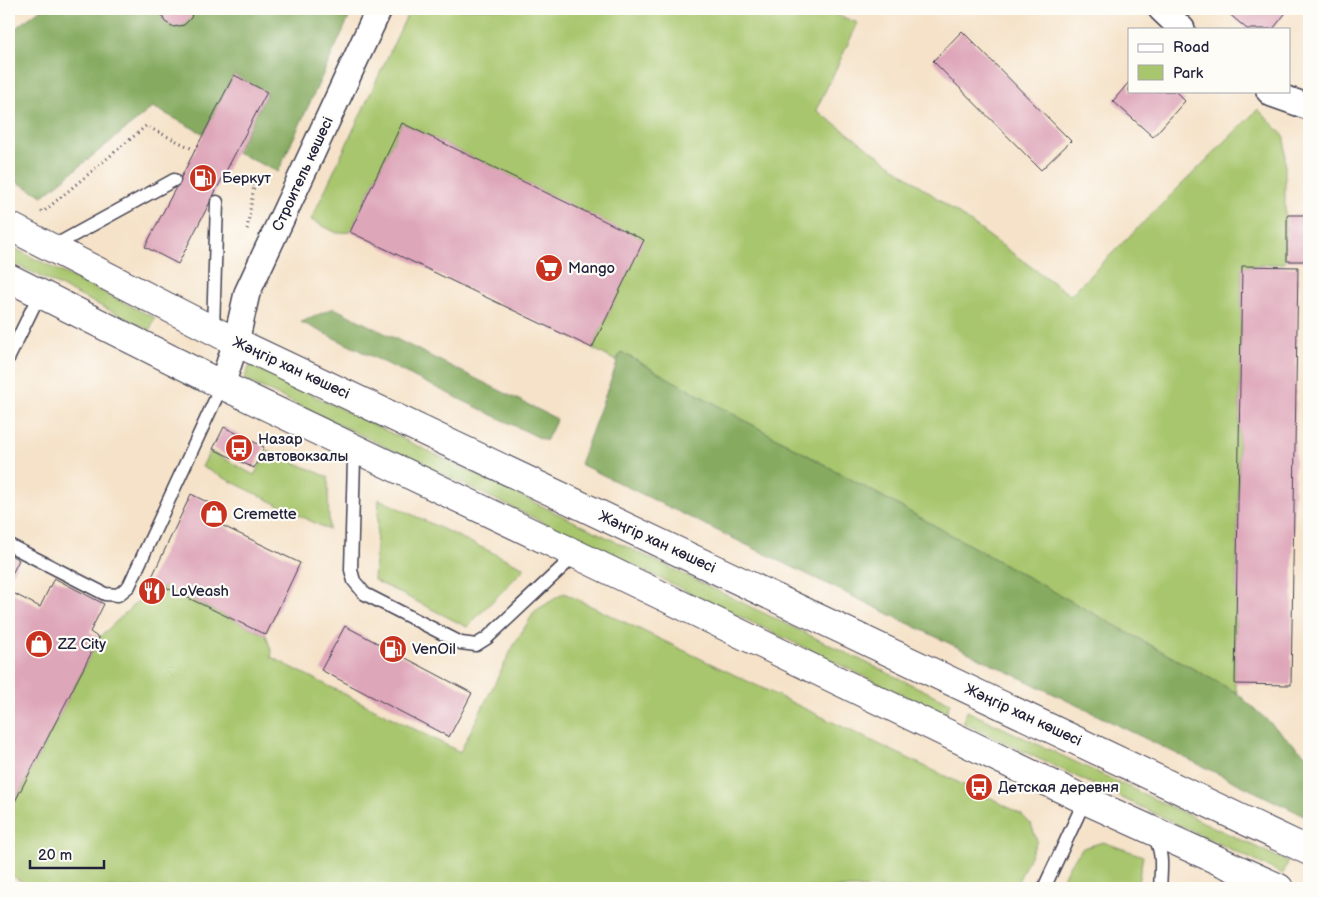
<svg xmlns="http://www.w3.org/2000/svg" width="1318" height="897" font-family="'Balsamiq Sans',sans-serif">
<style>
.green{fill:#a8c66d;stroke:#657454}
.forest{fill:#86ab60;stroke:#54664e}
.building{fill:#dea6b9}
.lines{fill:none;stroke-linecap:round;stroke-linejoin:round}
.lane-casing{stroke:#423f50;stroke-width:15}
.street-casing{stroke:#423f50;stroke-width:28}
.primary-casing{stroke:#423f50;stroke-width:30}
.path{stroke:#423f50;stroke-width:3;stroke-dasharray:1 4;stroke-linecap:butt}
.lane{stroke:#fff;stroke-width:12}
.street{stroke:#fff;stroke-width:25}
.primary{stroke:#fff;stroke-width:28}
.labels{text-anchor:middle;dominant-baseline:central;stroke-width:4.5;stroke-linejoin:round;paint-order:stroke}
.street-label{font-size:15px;fill:#22223b;stroke:#fdfcf7}
.poi-label{font-size:15px;fill:#22223b;stroke:#fdfcf7;text-anchor:start}
</style>
<rect width="100%" height="100%" fill="#fdfcf7"/>
<filter id="ink" filterUnits="userSpaceOnUse"><feTurbulence type="fractalNoise" baseFrequency=".02" numOctaves="2"/><feDisplacementMap in="SourceGraphic" scale="10" xChannelSelector="R" yChannelSelector="G"/><feConvolveMatrix kernelMatrix="1 2 1 2 8 2 1 2 1" color-interpolation-filters="sRGB"/></filter>
<filter id="wash" filterUnits="userSpaceOnUse"><feTurbulence type="fractalNoise" baseFrequency=".0096" numOctaves="4" result="noise"/><feDisplacementMap in="SourceGraphic" scale="20" xChannelSelector="R" yChannelSelector="G"/><feGaussianBlur stdDeviation="1.12" result="paint"/><feColorMatrix in="noise" values="0 0 0 0 0 0 0 0 0 0 0 0 0 0 0 0 0 1.4 0 .05"/><feComposite in="paint" operator="in"/></filter>
<g filter="url(#wash)">
<rect width="100%" height="100%" fill="#f5e2c8"/>
<path class="green" d="M410,9H822L858,23L816,110L1070,295L1258,109L1285,137V263L1242,267L1235,684L1237,693L621,352L616,361L592,348L643,240L402,123L350,232L337,233L311,220Z
M9,246L155,318L150,330L9,261Z
M250,365L950,703L945,715L244,379Z
M210,451L254,475L268,451L328,477L329,530L202,467Z
M379,499L525,568L467,627L374,580Z
M163,586L266,635L272,653L271,657L460,752L516,641L535,611L564,593L993,799L1022,815L1031,824L1037,841L1015,888H33L9,874V813L99,638L143,596L155,602Z
M967,711L1288,862L1283,874L963,723Z
M1103,842L1143,856L1137,888H1058L1070,864L1083,848Z"/>
<path class="forest" d="M41,9H353L278,172L236,152L267,93L234,75L204,134L153,107L43,196L9,178V30H13Z
M334,308L557,419L546,441L301,322Z
M621,352L1237,693L1309,758V818L580,464Z"/>
<g id="blocks">
<path class="building" d="M161,9H191L192,13L191,18L184,25L174,27L165,22L161,13Z
M1229,9H1287L1288,10L1273,29H1247L1227,12Z
M962,31L1071,141L1041,170L933,61Z
M234,75L267,92L178,264L145,247Z
M1129,82V91H1175L1185,101L1153,137L1113,101Z
M402,123L644,240L592,348L350,232Z
M1287,215H1309V261H1287Z
M1242,266L1298,267L1291,685L1235,684Z
M224,427L264,447L254,468L213,449Z
M191,494L227,512L221,525L300,563L266,635L163,586L155,602L143,596Z
M9,554L19,560L9,580Z
M54,578L104,604L90,632L99,638L9,813V591L40,607Z
M345,626L472,693L449,737L321,670Z"/>
</g>
</g>
<g filter="url(#ink)">
<use href="#blocks" fill-opacity="0" stroke="#423f50" stroke-width="1"/>
<g class="lines">
<g class="lane-casing">
<path id="lane" d="M52,247L174,180
M213,330L217,202
M9,357L40,293
M347,450L354,459L351,570L354,581L365,594L461,643L476,645L487,638L571,559H580
M9,545L105,594L118,595L129,586L222,385
M1153,835C1164,852 1161,869 1160,888
M1044,888L1085,800"/>
</g>
<g class="street-casing">
<path id="street" d="M1161,9L1182,29
M1269,91L1272,94L1309,107
M222,385L236,342L247,293L379,9"/>
</g>
<g class="primary-casing">
<path id="primary" d="M9,226L236,342L1309,851
M9,278L222,385L586,559L1085,800L1279,888"/>
</g>
<path class="path" d="M226,171L254,185L247,230
M9,195L17,200
M41,211L43,212L146,126L195,150"/>
<use href="#lane" class="lane"/>
<use href="#street" class="street"/>
<use href="#primary" class="primary"/>
</g>
</g>
<defs>
<g id="fuel-disc" transform="scale(1.4375)"><circle r="9.5" fill="#c8321e" stroke="#fdfcf7"/><path d="M-5.5-6h7V0h2V4h1.3V-2.5L3-4.5l.8-.8L6-3V5H2.5V1h-1V6h-7ZM-4.2-4.7v3.2H.2V-4.7Z" fill="#fff"/></g>
<g id="supermarket-disc" transform="scale(1.4375)"><circle r="9.5" fill="#c8321e" stroke="#fdfcf7"/><path d="M-6-5.5h2.5l.6 2H6L4.5 2H-2.5L-4.4-4H-6ZM-1.5 3.2a1.3 1.3 0 1 0 .1 0ZM3 3.2a1.3 1.3 0 1 0 .1 0Z" fill="#fff"/></g>
<g id="bus-disc" transform="scale(1.4375)"><circle r="9.5" fill="#c8321e" stroke="#fdfcf7"/><path d="M-5-6H5V4H4V6H2V4H-2V6H-4V4H-5ZM-3.5-4V0h7V-4ZM-3.5 1.2v1.5H-2V1.2ZM2 1.2v1.5H3.5V1.2Z" fill="#fff"/></g>
<g id="shop-disc" transform="scale(1.4375)"><circle r="9.5" fill="#c8321e" stroke="#fdfcf7"/><path d="M-5-2.5h2.3a2.7 3.5 0 0 1 5.4 0H5L5.5 6h-11ZM-1.5-2.5h3a1.5 2.3 0 0 0-3 0Z" fill="#fff"/></g>
<g id="restaurant-disc" transform="scale(1.4375)"><circle r="9.5" fill="#c8321e" stroke="#fdfcf7"/><path d="M-5-6h1v4h1v-4h1v4h1v-4h1v5L-1.5 .5V6h-2V.5L-5-1ZM5-6V6H3V1.5H1.5Q1.5-4 5-6Z" fill="#fff"/></g>
</defs>
<g fill-rule="evenodd">
<use href="#fuel-disc" x="203" y="178"/>
<use href="#supermarket-disc" x="549" y="268"/>
<use href="#bus-disc" x="239" y="448"/>
<use href="#shop-disc" x="214" y="514"/>
<use href="#restaurant-disc" x="152" y="591"/>
<use href="#shop-disc" x="39" y="644"/>
<use href="#fuel-disc" x="393" y="649"/>
<use href="#bus-disc" x="979" y="787"/>
</g>
<g class="labels">
<g class="street-label">
<text transform="translate(303 174) rotate(-65)">Строитель көшесі</text>
<text transform="translate(291 368) rotate(25)">Жәңгір хан көшесі</text>
<text transform="translate(657 542) rotate(25)">Жәңгір хан көшесі</text>
<text transform="translate(1023 715) rotate(25)">Жәңгір хан көшесі</text>
</g>
<g class="poi-label">
<text x="222" y="178">Беркут</text>
<text x="568" y="268">Mango</text>
<text x="258" y="439">Назар<tspan x="258" dy="17">автовокзалы</tspan></text>
<text x="233" y="514">Cremette</text>
<text x="171" y="591">LoVeash</text>
<text x="58" y="644">ZZ City</text>
<text x="412" y="649">VenOil</text>
<text x="998" y="787">Детская деревня</text>
</g>
</g>
<rect width="1318" height="897" fill="none" stroke="#fdfcf7" stroke-width="30"/>
<rect x="1128" y="28" width="162" height="65" fill="#fdfcf7" stroke="#a5a5ac"/>
<rect x="1138" y="44" width="25" height="8" fill="#ffffff" stroke="#a5a5ac"/>
<text x="1173" y="52" font-size="15" fill="#22223b">Road</text>
<rect x="1138" y="65" width="25" height="15" fill="#a8c66d" stroke="#a5a5ac"/>
<text x="1173" y="78" font-size="15" fill="#22223b">Park</text>
<path d="M30 860v8h74v-8" fill="none" stroke="#22223b" stroke-width="2.5"/>
<text x="38" y="860" font-size="15" fill="#22223b" stroke="#fdfcf7" stroke-width="4" paint-order="stroke">20 m</text>
</svg>
